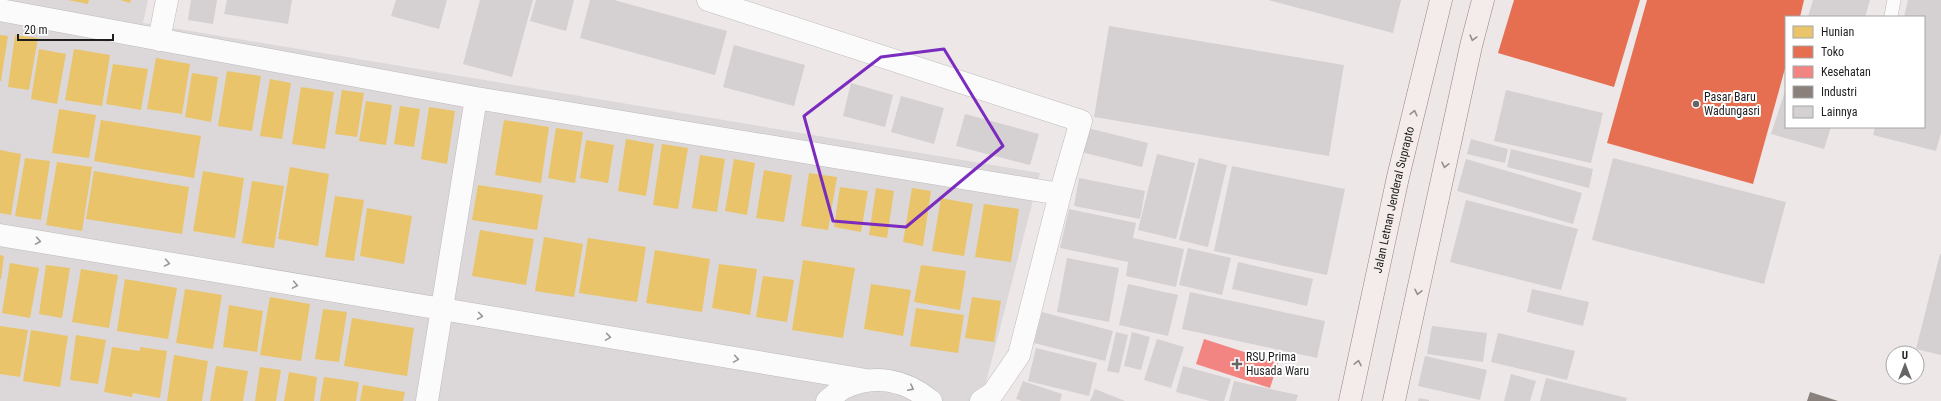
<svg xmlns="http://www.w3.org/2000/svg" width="1941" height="401" font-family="'Roboto Condensed',sans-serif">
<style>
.residential{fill:#dcd8d9}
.homes{fill:#e9c46a}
.shops{fill:#e76f51}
.health{fill:#f28482}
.industry{fill:#8a817c}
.building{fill:#d5d0d2}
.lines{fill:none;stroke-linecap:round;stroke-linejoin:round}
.service-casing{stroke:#bdbaba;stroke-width:14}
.minor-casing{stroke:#bdbaba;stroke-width:23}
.secondary-casing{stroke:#98827e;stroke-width:23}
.service{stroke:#fcfbfc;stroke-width:13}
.minor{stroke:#fcfbfc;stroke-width:22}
.secondary{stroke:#f4ebeb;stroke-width:22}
.oneway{stroke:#948f8f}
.oneway2{stroke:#989898}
.marked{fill:none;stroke:#7b2cbf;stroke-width:3;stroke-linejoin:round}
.poi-dot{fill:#666465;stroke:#fff;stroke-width:1.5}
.labels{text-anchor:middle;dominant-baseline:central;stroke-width:4;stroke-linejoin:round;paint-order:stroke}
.poi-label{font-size:12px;fill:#1e1e1e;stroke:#fff;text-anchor:start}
.street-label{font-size:12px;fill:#1e1e1e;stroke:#fff}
</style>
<rect width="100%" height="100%" fill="#ede7e8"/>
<path class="residential" d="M0,0H148L143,23L1040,173L984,390L990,401H0Z"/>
<path class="homes" d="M68,0H89L88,4Z
M120,0H131L130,3Z
M0,35L8,36L1,81H0Z
M15,35L38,38L29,90L8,87Z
M39,49L66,54L57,104L31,99Z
M74,49L110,55L102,106L65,100Z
M156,58L190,64L182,114L147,109Z
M113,64L148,69L141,110L106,104Z
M227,71L261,76L252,131L218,126Z
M192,73L218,77L211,122L185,117Z
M270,79L291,83L282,139L260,136Z
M301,87L334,92L325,149L292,144Z
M342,90L364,93L357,137L335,134Z
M366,101L392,105L386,145L359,141Z
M400,106L420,109L414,147L394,144Z
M429,107L455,111L447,164L421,159Z
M59,109L96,115L89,158L52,153Z
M101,120L201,136L194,178L94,161Z
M504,120L549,127L541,183L495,175Z
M556,128L583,132L575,183L548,178Z
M626,139L654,144L646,196L618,191Z
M586,140L614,145L608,183L580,178Z
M662,144L688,148L678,209L653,205Z
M0,150L21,154L11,215L0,213Z
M700,155L725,159L717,212L692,208Z
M25,158L50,161L41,220L15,216Z
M734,159L755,163L747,215L725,211Z
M57,162L92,167L82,231L46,225Z
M290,167L329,174L318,246L278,239Z
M764,170L792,175L784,222L756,218Z
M94,171L189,187L182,234L86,219Z
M203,171L244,178L235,238L193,231Z
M809,173L837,177L828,230L801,226Z
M252,181L284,186L274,248L242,243Z
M478,185L543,195L537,230L472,220Z
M840,187L868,191L861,232L834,227Z
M876,188L894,191L887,238L869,235Z
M912,188L931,191L923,246L903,242Z
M335,196L364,200L354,261L325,257Z
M941,198L973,204L964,256L932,251Z
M984,204L1019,209L1011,262L975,257Z
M367,208L412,216L404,264L360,256Z
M480,230L534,239L526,285L472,276Z
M544,237L583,244L574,297L535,291Z
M588,238L646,247L637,302L579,293Z
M655,250L710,259L702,312L646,303Z
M0,255L4,256L1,279H0Z
M803,260L855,268L843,338L792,330Z
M10,263L39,268L30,318L2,313Z
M719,264L757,269L750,315L712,308Z
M46,265L70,268L62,318L39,314Z
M921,265L966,271L960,310L914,302Z
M81,269L118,275L109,328L72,322Z
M763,276L794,280L787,322L756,317Z
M125,279L177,288L168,339L117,331Z
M871,284L911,290L903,336L864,329Z
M185,289L222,295L213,349L176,343Z
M270,297L310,304L301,361L260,355Z
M972,297L1001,301L994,342L965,338Z
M229,305L263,311L257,352L223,347Z
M916,308L964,315L958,353L910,346Z
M323,309L347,312L339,362L315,359Z
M352,318L414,328L407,376L344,366Z
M0,326L28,330L20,377L0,374Z
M31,330L68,336L60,387L23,381Z
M76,335L106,340L98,384L70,380Z
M112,347L140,351V347L167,351L160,398L133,393L132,397L104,392Z
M174,355L208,361L202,401H167Z
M216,366L248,371L243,401H210Z
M260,367L281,370L276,401H255Z
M289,372L317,377L314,401H284Z
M324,377L359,382L356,401H320Z
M363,385L405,392L403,401H360Z"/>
<path class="shops" d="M1514,0H1640L1614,87L1498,53Z
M1647,0H1804L1800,17H1786V65L1753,184L1607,143Z"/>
<path class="health" d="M1204,339L1278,363L1270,388L1196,364Z"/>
<path class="industry" d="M1810,392L1838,401H1807Z"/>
<path class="building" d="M191,0H217L213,24L188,20Z
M227,0H292L288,24L224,14Z
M396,0H447L439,29L391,16Z
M480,0H533L512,77L463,64Z
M536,0H574L566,31L530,21Z
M590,0H614L727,31L715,75L580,38Z
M1268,0H1401L1393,33Z
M1813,0H1870L1865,17H1808Z
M1908,0H1941V133L1936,151L1873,135L1875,127H1924V17H1904Z
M1109,26L1344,65L1329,156L1094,117Z
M734,45L805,65L794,106L723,87Z
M851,83L893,95L885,127L843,116Z
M1786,88V127H1831L1824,149L1771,134Z
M1506,90L1603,113L1591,163L1494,141Z
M901,96L944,108L934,144L891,132Z
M965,114L1039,134L1030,165L956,146Z
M1088,128L1148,143L1142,167L1081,152Z
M1471,139L1508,149L1505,163L1467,154Z
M1511,149L1593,169L1589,188L1507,167Z
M1157,154L1195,163L1176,239L1138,230Z
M1199,158L1227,165L1208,247L1179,240Z
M1613,158L1786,202L1764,284L1592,240Z
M1466,159L1582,193L1573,224L1457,191Z
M1232,166L1345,189L1327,275L1214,251Z
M1079,178L1145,191L1140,219L1074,206Z
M1466,200L1578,229L1561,290L1450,262Z
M1069,209L1136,223L1133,238L1184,249L1176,287L1126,276L1129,256L1128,262L1060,248Z
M1188,248L1231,258L1222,295L1179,285Z
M1940,254H1941V355L1916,349Z
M1067,258L1119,268L1109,322L1057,312Z
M1238,262L1313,279L1307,306L1232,289Z
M1128,284L1178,295L1168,336L1119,325Z
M1532,289L1589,302L1583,326L1527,312Z
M1190,292L1325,321L1317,358L1182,329Z
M1042,312L1113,331L1105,361L1034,343Z
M1432,326L1487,333L1483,362L1427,354Z
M1116,332L1128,335L1119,373L1107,371Z
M1132,332L1150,337L1141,370L1124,366Z
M1498,333L1575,351L1567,380L1491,362Z
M1157,339L1184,347L1171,388L1144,380Z
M1036,348L1097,363L1089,396L1028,381Z
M1425,356L1487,370L1480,400L1418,386Z
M1183,366L1231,379L1224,401H1210L1176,392Z
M1511,374L1536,381L1530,401H1504Z
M1546,378L1627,398L1626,401H1540Z
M1023,381L1062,394L1060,401H1022L1016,399Z
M1234,381L1298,395L1296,401H1229Z
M1095,389L1125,401H1090Z
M1419,398L1429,400V401H1418Z"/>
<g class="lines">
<g class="service-casing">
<path id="service" d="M1891,16L1894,0"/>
</g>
<g class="minor-casing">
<path id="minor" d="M708,0L1081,121L1060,194L1019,355L993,393L981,401
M0,10L476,98L1060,194
M159,40L167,0
M0,235L866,380
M427,401L476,98
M827,401C832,397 838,391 844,388C874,373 906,380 931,401"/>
</g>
<g class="secondary-casing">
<g id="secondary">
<path id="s1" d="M1350,401L1398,177L1441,0"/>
<path d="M1394,401L1471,46L1483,0"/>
</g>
</g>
<use href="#service" class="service"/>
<use href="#minor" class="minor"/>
<use href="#secondary" class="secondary"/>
</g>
<defs><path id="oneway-chevron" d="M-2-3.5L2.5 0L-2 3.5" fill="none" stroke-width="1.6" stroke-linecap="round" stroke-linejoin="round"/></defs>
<g class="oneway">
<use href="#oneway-chevron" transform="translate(1473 38) rotate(105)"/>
<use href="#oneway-chevron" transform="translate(1414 113) rotate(-76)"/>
<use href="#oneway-chevron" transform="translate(1445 165) rotate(102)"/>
<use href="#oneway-chevron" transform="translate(1418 292) rotate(102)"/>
<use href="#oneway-chevron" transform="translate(1358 363) rotate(-78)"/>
</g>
<g class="oneway2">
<use href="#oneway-chevron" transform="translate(38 241) rotate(10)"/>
<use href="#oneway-chevron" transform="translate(167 263) rotate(10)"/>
<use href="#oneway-chevron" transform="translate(295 285) rotate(10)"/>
<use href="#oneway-chevron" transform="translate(480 316) rotate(9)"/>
<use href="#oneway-chevron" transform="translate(608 337) rotate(9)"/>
<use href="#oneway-chevron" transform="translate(736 359) rotate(9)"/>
<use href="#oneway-chevron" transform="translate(911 388) rotate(27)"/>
</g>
<path class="marked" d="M944,49L1003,146L906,227L833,221L804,116L881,57Z"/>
<g class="poi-dot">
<circle cx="1696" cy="104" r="4"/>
<path d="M1235 358h4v4h4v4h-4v4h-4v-4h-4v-4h4z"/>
</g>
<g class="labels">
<g class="poi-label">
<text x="1704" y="97">Pasar Baru<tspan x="1704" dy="14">Wadungasri</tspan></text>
<text x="1246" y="357">RSU Prima<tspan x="1246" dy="14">Husada Waru</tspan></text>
</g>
<g class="street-label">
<text stroke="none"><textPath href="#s1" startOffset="206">Jalan Letnan Jenderal Suprapto</textPath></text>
</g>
</g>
<rect x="1785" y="16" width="140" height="112" fill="#ffffff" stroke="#a5a5a5"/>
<rect x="1793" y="26" width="20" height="12" fill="#e9c46a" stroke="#a5a5a5"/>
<text x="1821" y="36" font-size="12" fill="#1e1e1e">Hunian</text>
<rect x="1793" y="46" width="20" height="12" fill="#e76f51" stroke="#a5a5a5"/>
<text x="1821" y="56" font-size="12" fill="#1e1e1e">Toko</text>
<rect x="1793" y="66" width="20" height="12" fill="#f28482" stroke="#a5a5a5"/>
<text x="1821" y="76" font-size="12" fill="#1e1e1e">Kesehatan</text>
<rect x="1793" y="86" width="20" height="12" fill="#8a817c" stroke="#a5a5a5"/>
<text x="1821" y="96" font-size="12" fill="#1e1e1e">Industri</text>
<rect x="1793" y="106" width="20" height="12" fill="#d5d0d2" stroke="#a5a5a5"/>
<text x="1821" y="116" font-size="12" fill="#1e1e1e">Lainnya</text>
<g transform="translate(1905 365)"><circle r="19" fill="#ffffff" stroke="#a5a5a5"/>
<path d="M0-3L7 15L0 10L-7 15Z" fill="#666465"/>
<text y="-6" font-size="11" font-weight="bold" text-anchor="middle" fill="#1e1e1e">U</text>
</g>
<path d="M18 34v6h95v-6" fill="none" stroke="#1e1e1e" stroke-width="2"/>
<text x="24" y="34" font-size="12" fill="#1e1e1e" stroke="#ffffff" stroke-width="3" paint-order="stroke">20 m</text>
</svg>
